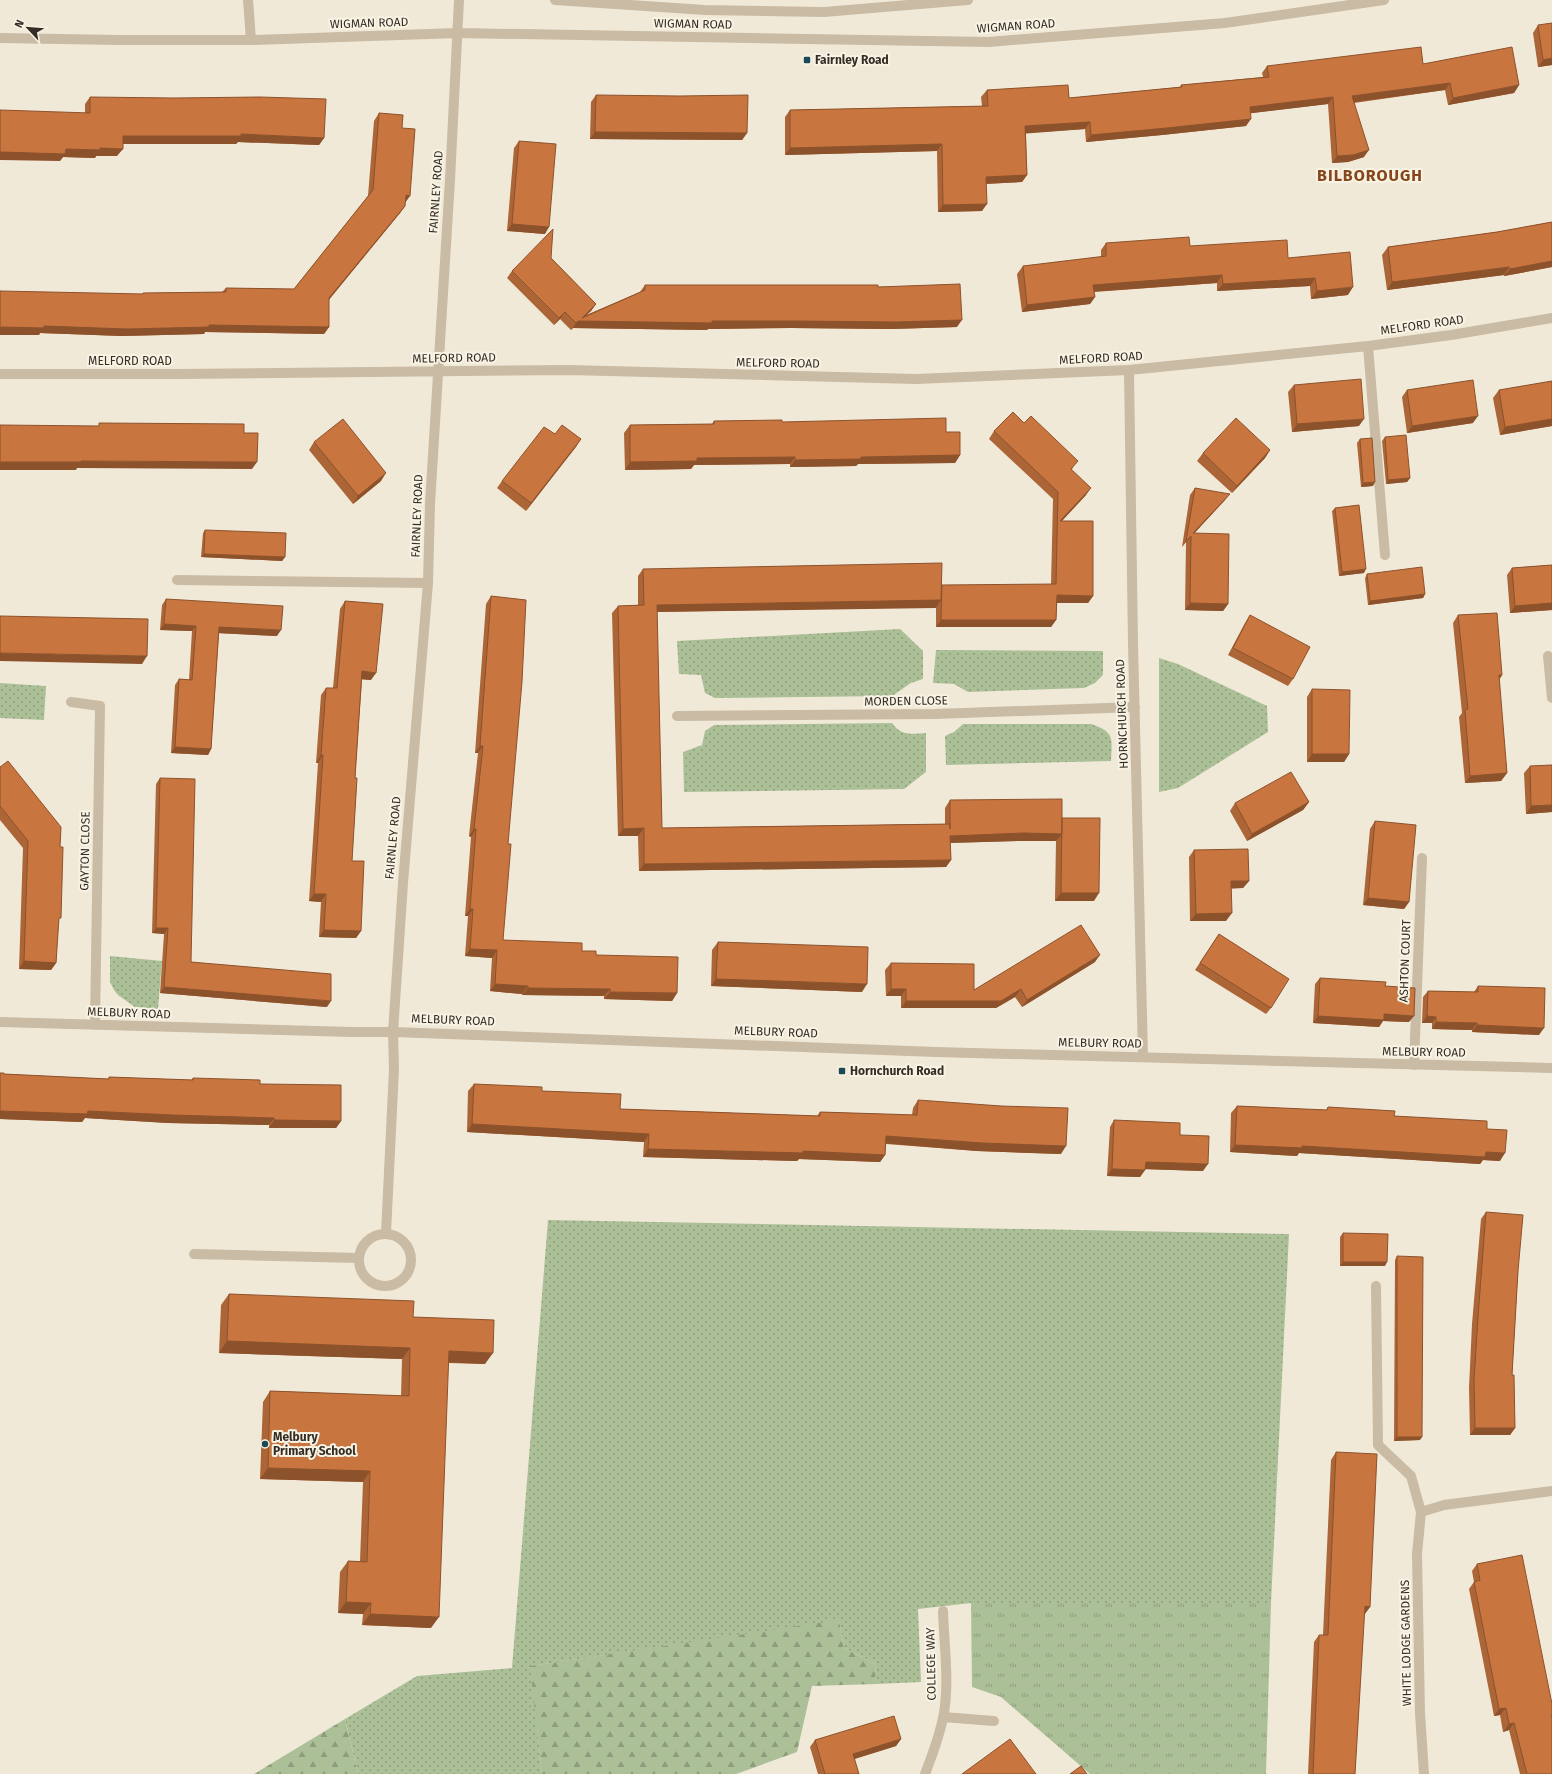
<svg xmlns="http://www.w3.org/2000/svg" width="1552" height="1774" font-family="'Fira Sans',sans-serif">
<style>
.grass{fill:url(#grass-dots)}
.forest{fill:url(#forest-firs)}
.park{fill:url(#park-tufts)}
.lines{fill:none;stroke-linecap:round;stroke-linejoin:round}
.minor{stroke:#c9bba4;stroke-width:10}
.wall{fill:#ac6536}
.shaded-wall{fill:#8c522c}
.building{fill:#c8753f;stroke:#8c522c}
.poi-dot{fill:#1b4956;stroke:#f9f3e4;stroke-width:1.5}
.labels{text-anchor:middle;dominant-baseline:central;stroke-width:4;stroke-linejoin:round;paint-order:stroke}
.street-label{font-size:12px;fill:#342d26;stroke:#f9f3e4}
.poi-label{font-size:12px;font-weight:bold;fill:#342d26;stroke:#f9f3e4;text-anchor:start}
.district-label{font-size:16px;font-weight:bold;letter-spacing:1px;fill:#85461d;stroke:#f9f3e4}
</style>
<defs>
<pattern id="grass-dots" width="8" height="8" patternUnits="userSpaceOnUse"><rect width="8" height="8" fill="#acc098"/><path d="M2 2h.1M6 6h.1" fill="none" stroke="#8d9c7c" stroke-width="1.8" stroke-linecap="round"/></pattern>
<pattern id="forest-firs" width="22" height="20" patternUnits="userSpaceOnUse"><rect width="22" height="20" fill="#acc098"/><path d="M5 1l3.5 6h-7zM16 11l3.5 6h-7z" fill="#8d9c7c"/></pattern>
<pattern id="park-tufts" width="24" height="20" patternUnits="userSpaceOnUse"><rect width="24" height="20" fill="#acc098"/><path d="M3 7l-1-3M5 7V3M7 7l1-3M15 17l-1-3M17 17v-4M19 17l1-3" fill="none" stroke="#8d9c7c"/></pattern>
</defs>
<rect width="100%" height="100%" fill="#f1e9d8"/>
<path class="grass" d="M900,629L923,651V679L911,683L892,696L715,698L705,693L701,675L679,674L677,641Z
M936,650L1103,651V675L1095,683L1084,688L968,692L954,684L933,683Z
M1159,658L1178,664L1267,706L1268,732L1178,788L1159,792Z
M0,683L46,686L44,720L0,718Z
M892,723C901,736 911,734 926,733V772L904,789L684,792L683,752L702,745L705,731L714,725Z
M963,724H1091C1115,732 1112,738 1111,761L946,765L945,736L954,732Z
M110,956L162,961L158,1009L135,1007L118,995L114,990L110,982Z
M548,1220L1289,1234L1271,1603H971L918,1609L921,1682L876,1684L875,1664L844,1648L839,1621L531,1666L542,1774H358L345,1719L417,1676L512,1668Z"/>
<path class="forest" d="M839,1620L844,1648L875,1664L876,1684L812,1686L797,1752L736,1774H542L530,1666Z
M345,1719L358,1774H254Z"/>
<path class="park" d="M971,1603H1271L1266,1774H1090L1001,1697L972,1687Z"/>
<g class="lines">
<path class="minor" d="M248,0L251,40
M555,0L705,10L824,12L968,0
M0,38L120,40H251L458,33L988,42L1225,23L1384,0
M1368,346L1385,555
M1129,370L1133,644L1143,1057
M0,374H177L569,370L916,379L1129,370L1368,346L1451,335L1552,318
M177,580L428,583
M1548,656L1552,698
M71,702L100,706L95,1025
M677,716L935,714L1135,707
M0,1022L352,1032H393L936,1052L1552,1068
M1414,1065L1422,858
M386,1233L394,1069L393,1032L403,883L428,583L430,504L450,180L459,0
M359 1260a26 26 0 1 1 52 0a26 26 0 1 1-52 0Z
M194,1254L359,1258
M1376,1286L1378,1445L1411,1476L1421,1512
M943,1717L994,1721
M925,1774C932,1756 939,1737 943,1718C950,1685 944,1645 943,1611
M1424,1774L1420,1713L1417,1554L1421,1512L1444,1505L1552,1491"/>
</g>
<path class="wall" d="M1538,25L1552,65L1538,67L1533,33Z
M1423,64L1519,85L1514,93L1448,105L1445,90L1354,103L1364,157L1348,162L1332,163L1328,104L1251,113L1246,126L1162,135L1086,142L1085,129L1026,133L1027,175L1022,182L986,184L982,211L938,212L937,151L785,155V117L790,110L982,106L981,97L987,90L1069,98L1180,87L1181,85L1263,77L1262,73L1267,66Z
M596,95L747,133L742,140L590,139L591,102Z
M90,97L324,138L319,145L238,142L236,144H123L117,156H96L95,158L63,157L60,161L85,112V104Z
M379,113L402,128L405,206L400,213L329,299V327L324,334L205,332L204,334L122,336L40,333L39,335H0L142,294L143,293L222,292L226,288L294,289L368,196L374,121Z
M519,141L545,234L507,231L514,148Z
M1552,222V267L1504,276V275L1387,290L1382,255L1388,247L1497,232Z
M1106,243L1190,246L1288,258L1348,295L1311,299L1310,286L1217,291V283L1094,292L1095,297L1090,304L1022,312L1017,274L1023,266L1101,257V250Z
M551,258L596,304L591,311L586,315L640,292L645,285L878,287L957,327L891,329L791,328L708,329L707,330L573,328L571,330L560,319L554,325L507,278L512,271Z
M1552,381V426L1500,435L1493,398L1499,390Z
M1294,385L1359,426L1292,432L1288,392Z
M1407,390L1473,423L1407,433L1402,397Z
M714,421L782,422L946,432L960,455L955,463L858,464L856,466L790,467V464L694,465L691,469L625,470L624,433L630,425L712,424Z
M1024,423L1073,468L1071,470L1086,495L1062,521L1093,596L1088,603H1057L1056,620L1051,627H936V607L657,612L662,828L945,824V808L950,800L1062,818L1094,901H1055L1056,841H1019L950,843L951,860L946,867L639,871L638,836H618L612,613L618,606L638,605V576L643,569L942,585H1051L1053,499L989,439L994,431Z
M555,434L581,439L526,511L497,488L502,481Z
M1385,437L1410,478L1407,482L1386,484L1382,441Z
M1360,439L1373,486L1361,487L1357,443Z
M314,442L381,481L353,504L309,450Z
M1270,450L1265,458L1232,493L1197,461L1203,453Z
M1195,488L1225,500L1194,533L1228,604L1223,611L1185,610L1186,542L1182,547L1190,495Z
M1335,508L1364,573L1339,576L1332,511Z
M205,530L285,557L282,561L201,557L203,533Z
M1552,565V610L1510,613L1507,575L1512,568Z
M1367,574L1425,594L1423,598L1368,605L1365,578Z
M491,596L508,844L503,940L582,951L596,955L677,993L672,1001L604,999V996L522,995V994L490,991L492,958L465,956L468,916H465L471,837L469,836L478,753H475L486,604Z
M166,599L277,636L219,633L211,749L208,755L171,753L175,685L179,679L189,680L192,631L160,630L162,605Z
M345,601L371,680L362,679L355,778L352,861L361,931L356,938L319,937L321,902L309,901L318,763H316L321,695L326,688H333L340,609Z
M1250,615L1293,679L1288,686L1228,655L1245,623Z
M1458,615L1502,675L1499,680L1507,773L1501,781L1465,783L1459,717L1462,713L1453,623Z
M1312,689L1349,754L1344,762H1307V697Z
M1552,765V812L1526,814L1524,773L1530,766Z
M0,767L58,921L56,963L51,970L19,969L23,848L0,820Z
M160,778L191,962L327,1007L160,993L164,934L152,933L156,784Z
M1309,802L1303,810L1247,841L1230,811L1235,803Z
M1375,821L1409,902L1404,909L1363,905L1370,829Z
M1194,850L1249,881L1243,888H1231L1226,921H1190L1189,857Z
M1219,934L1271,1008L1266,1014L1195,970Z
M718,942L862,992L711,986L712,950Z
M1095,962L1022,1007L1015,997L996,1008H901V996H886L885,970L891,963L974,990Z
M1320,978L1385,986L1409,1022L1383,1021L1379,1027L1313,1023L1315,984Z
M1478,986L1539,1035L1472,1032V1030L1432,1029V1023H1422L1423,997L1428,991L1474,992Z
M0,1073L4,1074L108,1079L109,1077L191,1080L193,1078L260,1084L341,1121L336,1128H269V1125L168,1123L85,1118L82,1122L0,1119Z
M474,1084L542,1091L620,1109L817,1116L820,1112L912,1115L913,1108L918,1100L1061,1154L977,1151L886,1144L885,1155L880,1162L799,1159L797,1161L643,1157L644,1142L467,1132L468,1091Z
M1237,1106L1326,1110L1328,1107L1394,1116L1487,1129L1500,1161L1483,1160L1480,1164L1299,1153L1297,1156L1230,1152L1231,1113Z
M1114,1120L1180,1135L1203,1171L1145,1169V1170L1140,1177L1107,1176L1110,1127Z
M1486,1212L1518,1271L1512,1375L1515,1428L1510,1435H1470L1469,1388L1472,1324L1481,1219Z
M1343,1233L1385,1266H1340V1237Z
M1397,1256L1420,1440L1394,1441L1395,1260Z
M229,1294L413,1317L485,1364L448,1363L431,1628L362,1625L363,1614L338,1613L340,1572L348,1561H360L363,1482L260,1479L263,1402L270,1391L401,1396L402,1359L219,1353L221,1305Z
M1336,1452L1370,1607L1364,1614L1355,1774H1308L1314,1642L1319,1635H1323L1331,1460Z
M1477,1564L1552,1774H1520L1509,1730L1503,1732L1500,1715L1494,1716L1469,1589L1474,1582L1472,1571Z
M901,1739L896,1746L854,1759L859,1774H818L810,1747L815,1740Z"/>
<path class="shaded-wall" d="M1552,58V65L1538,67L1543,60Z
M1450,83L1445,90L1347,103L1352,96Z
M1519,85L1514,93L1448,105L1453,98Z
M1333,97L1328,104L1245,114L1250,107Z
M1251,119L1246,126L1162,135L1086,142L1091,135Z
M1090,122L1085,129L1020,134L1025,126Z
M595,132L747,133L742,140L590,139Z
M241,134L324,138L319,145L238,142L236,144H118L123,136Z
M942,144L937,151L785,155L790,148Z
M100,148L123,149L117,156H96L95,158L63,157L60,161L0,160V152Z
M1369,150L1364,157L1348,162L1332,163L1337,156Z
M1027,175L1022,182L981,184L986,177Z
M406,195L410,196L405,203Z
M987,204L982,211L938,212L943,205Z
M405,206L400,213L324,306L329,298Z
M512,224L549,227L545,234L507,231Z
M1552,261V267L1504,276L1510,269Z
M1509,267L1504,275L1387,290L1392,282Z
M1222,275L1217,283L1088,292L1093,285Z
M1315,278L1310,286L1217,291L1223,284Z
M1353,287L1348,295L1311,299L1317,291Z
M1095,297L1090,304L1022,312L1027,305Z
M596,304L591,311L580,321H712L962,320L957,327L891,329L791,328L708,329L707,330L573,328L571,330L576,323Z
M565,312L560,319L554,325L559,318Z
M209,325L329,327L324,334L205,332L204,334L122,336L40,333L39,335H0V327L44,326Z
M1478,416L1473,423L1407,433L1412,426Z
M1364,419L1359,426L1292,432L1297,424Z
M1552,419V426L1500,435L1505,427Z
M581,439L576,447L526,511L531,503Z
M1270,450L1265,458L1232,493L1237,486Z
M960,455L955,463L858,464L856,466L790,467L795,460L861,457Z
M795,457L790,464L694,465L691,469L625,470L630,462L697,458Z
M81,461L257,462L252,469L77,468L76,470H0V462Z
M386,473L381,481L353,504L358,496Z
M1410,478L1407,482L1386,484L1388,480Z
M1375,482L1373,486L1361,487L1363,483Z
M1091,488L1086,495L1057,526L1060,521Z
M1230,494L1225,500L1191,537L1193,533Z
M1191,536L1186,542L1182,547L1186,541Z
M204,554L285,557L282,561L201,557Z
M1366,569L1364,573L1339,576L1342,572Z
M1425,594L1423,598L1368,605L1370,601Z
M1057,595L1093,596L1088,603H1052Z
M941,600L936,608L651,612L657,605Z
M1190,603L1228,604L1223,611L1185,610Z
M1552,603V610L1510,613L1515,606Z
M941,620H1056L1051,627H936Z
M164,624L196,626L192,631L160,630Z
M219,627L281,630L277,636L215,633Z
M0,653L147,656L142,664L0,661Z
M362,671L376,673L371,680L357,679Z
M1499,675H1502L1497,683Z
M480,746H483L478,753H475Z
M175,747L211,749L208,755L171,753Z
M1312,754H1349L1344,762H1307Z
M321,755H323L318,763H316Z
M1507,773L1501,781L1465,783L1470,776Z
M1309,802L1303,810L1247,841L1252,834Z
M1552,805V812L1526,814L1531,806Z
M644,828L638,836H618L623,829Z
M474,829H476L471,837L469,836Z
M1024,833L1062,834L1056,841H1019L945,843L950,836Z
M951,860L946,867L639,871L644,864Z
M1231,881H1249L1243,888L1226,889Z
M1061,893H1099L1094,901H1055Z
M314,894H326L321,902L309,901Z
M1368,898L1409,902L1404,909L1363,905Z
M470,909H473L468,916H465Z
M1232,913L1226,921H1190L1196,914Z
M156,928H168L164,934L152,933Z
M324,930L361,931L356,938L319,937Z
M470,949L497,950L492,958L465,956Z
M1100,955L1095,962L1022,1007L1027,1000Z
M24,961L56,963L51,970L19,969Z
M716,979L867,984L862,992L711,986Z
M495,984L528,986L522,994L490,991Z
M164,987L331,1001L327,1007L160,993Z
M528,988L610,989L604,996L522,995Z
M891,989H906L901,996H886Z
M1021,989L1015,997L996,1008H901L906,1001Z
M610,992L677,993L672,1001L604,999Z
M1384,1014L1414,1016L1409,1022L1383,1021L1379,1027L1313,1023L1318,1016Z
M1427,1016L1436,1017L1432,1023H1422Z
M1436,1022L1477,1023L1472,1030L1432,1029Z
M1477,1025L1544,1028L1539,1035L1472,1032Z
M0,1111H88L274,1118L269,1125L168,1123L85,1118L82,1122L0,1119Z
M274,1120L341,1121L336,1128H269Z
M472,1124L649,1134L644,1142L467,1132Z
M886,1136L1066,1146L1061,1154L977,1151L881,1143Z
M1235,1145L1302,1146L1505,1153L1500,1161L1483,1160L1480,1164L1299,1153L1297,1156L1230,1152Z
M648,1149L803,1151L885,1155L880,1162L799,1159L797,1161L643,1157Z
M1146,1162L1208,1164L1203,1171L1141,1169Z
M1112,1169L1145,1170L1140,1177L1107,1176Z
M1343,1262H1387L1385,1266H1340Z
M227,1341L410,1348L402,1359L219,1353Z
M449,1351L493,1353L485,1364L441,1362Z
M1475,1428H1515L1510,1435H1470Z
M1397,1437H1422L1420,1440L1394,1441Z
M268,1468L370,1471L363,1482L260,1479Z
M346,1602L371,1603L363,1614L338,1613Z
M1365,1606L1370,1607L1365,1614H1360Z
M370,1614L439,1617L431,1628L362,1625Z
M1506,1708L1500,1715L1494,1716L1499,1709Z
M1514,1723L1509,1730L1503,1732L1509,1724Z
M901,1739L896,1746L848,1761L853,1754Z"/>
<path class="building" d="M1552,23V58L1543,60L1538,25Z
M1421,47L1423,64L1512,47L1519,85L1453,98L1450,83L1352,96L1369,150L1353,155L1337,156L1333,97L1250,107L1251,119L1167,128L1091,135L1090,122L1025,126L1027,175L986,177L987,204L943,205L942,144L790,148V110L988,106L987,90L1068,85L1069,98L1182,87L1181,85L1269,77L1267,66Z
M596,95L680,96L748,95L747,133L595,132Z
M90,97L174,98L260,97L326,99L324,138L241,134V136H123V149L100,148V150L66,149L65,154L0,152V110L90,113Z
M379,113L403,115L402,128L415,129L410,196L406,195L405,206L329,298V327L209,325V327L127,329L44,326V328L0,327V291L143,294V293L226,292V288L294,289L373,190Z
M519,141L556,144L549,227L512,224Z
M1552,222V261L1510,269L1509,267L1392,282L1388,247L1497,232Z
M553,229L551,258L596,304L582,318L645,290V285H878V287L960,284L962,320L896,322L796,321H712V323L578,321L576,323L565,312L559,318L512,271Z
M1189,237L1190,246L1287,240L1288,258L1350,252L1353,287L1317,291L1315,278L1223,284L1222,275L1093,285L1095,297L1027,305L1023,266L1106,256V243Z
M1361,379L1364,419L1297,424L1294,385Z
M1473,380L1478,416L1412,426L1407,390Z
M1552,381V419L1505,427L1499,390Z
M1013,412L1024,423L1031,416L1078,461L1071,469L1091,488L1060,521H1093V596L1057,595L1056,620H941L942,585L1056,584L1058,492L994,431Z
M946,418V432H960V455L861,457V459L795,460V457L697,458V461L630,462V425L714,424V421L782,420V422Z
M1236,418L1270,450L1237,486L1203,453Z
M343,419L386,473L358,496L314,442Z
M99,423L244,424V433H258L257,462L81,461V462H0V425L99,426Z
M562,425L581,439L531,503L502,481L544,427L555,434Z
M1406,435L1410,478L1388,480L1385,437Z
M1372,438L1375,482L1363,483L1360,439Z
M1195,488L1230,494L1193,533L1229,534L1228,604L1190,603L1191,536L1186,541Z
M1359,505L1366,569L1342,572L1335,508Z
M205,530L286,533L285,557L204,554Z
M942,563L941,600L657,605L662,828L950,824V829V800L1062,799V834L1024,833L950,836L951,860L644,864V828L623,829L618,606L644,605L643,569Z
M1552,565V603L1515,606L1512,568Z
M1422,567L1425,594L1370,601L1367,574Z
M491,596L526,600L522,682L508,844H511L503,940L582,943V951H596V955L678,957L677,993L610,992V989L528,988V986L495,984L497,950L470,949L473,909H470L476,829H474L483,746H480Z
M166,599L283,606L281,630L219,627L211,749L175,747L179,679L192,680L196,626L164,624Z
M345,601L383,604L376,673L362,671L355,778H357L352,861H364L361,931L324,930L326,894H314L323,755H321L326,688H337Z
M1497,613L1502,675H1499L1507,773L1470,776L1465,710L1468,709L1458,615Z
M1250,615L1310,647L1293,679L1233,648Z
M0,616L148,619L147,656L0,653Z
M1312,689L1350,690L1349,754H1312Z
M8,761L61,827L60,847H63L61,918H59L56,963L24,961L28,841L0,806V767Z
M1552,765V805L1531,806L1530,766Z
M1291,772L1309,802L1252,834L1235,803Z
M160,778L195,779L191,962L331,974V1001L164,987L168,928H156Z
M1062,818H1100L1099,893H1061Z
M1375,821L1416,825L1409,902L1368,898Z
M1248,849L1249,881H1231L1232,913L1196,914L1194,850Z
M1081,925L1100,955L1027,1000L1021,989L1001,1001H906V989H891V963L974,964V990Z
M1219,934L1289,979L1271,1008L1200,963Z
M718,942L868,947L867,984L716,979Z
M1320,978L1386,982L1385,986L1415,988L1414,1016L1384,1014V1020L1318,1016Z
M1478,986L1545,988L1544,1028L1477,1025V1023L1436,1022V1017L1427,1016L1428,991L1478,992Z
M0,1073H4V1074L109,1079V1077L193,1080V1078L260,1080V1084L341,1085V1121L274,1120V1118L173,1115L88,1111L87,1114L0,1111Z
M474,1084L542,1087V1091L621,1094L620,1109L820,1116V1112L917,1115L918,1100L1001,1106L1068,1108L1066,1146L982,1143L886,1136L885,1155L803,1151V1153L648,1149L649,1134L472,1124Z
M1237,1106L1327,1110L1328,1107L1395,1111L1394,1116L1487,1121V1129L1507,1130L1505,1153L1486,1152L1485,1157L1302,1146V1148L1235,1145Z
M1114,1120L1180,1123V1135L1209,1136L1208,1164L1146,1162L1145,1170L1112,1169Z
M1486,1212L1523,1215L1518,1271L1512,1375H1514L1515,1428H1475L1474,1381L1478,1317Z
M1343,1233L1388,1234L1387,1262H1343Z
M1397,1256L1423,1257L1422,1437H1397Z
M229,1294L414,1301L413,1317L494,1320L493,1353L449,1351L439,1617L370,1614L371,1603L346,1602L348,1561L367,1562L370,1471L268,1468L270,1391L409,1396L410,1348L227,1341Z
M1336,1452L1377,1454L1370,1607L1365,1606L1355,1774H1313L1319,1635H1328Z
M1522,1555L1552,1704V1715H1551L1552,1718V1774H1527L1514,1723L1509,1724L1506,1708L1499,1709L1474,1582L1480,1580L1477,1564Z
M894,1716L901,1739L853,1754L859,1774H825L815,1740Z
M1010,1739L1036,1774H962Z
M1081,1766L1087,1774H1070Z"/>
<g class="poi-dot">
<rect x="803" y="56" width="8" height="8" rx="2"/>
<rect x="838" y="1067" width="8" height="8" rx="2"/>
<circle cx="265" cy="1444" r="4"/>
</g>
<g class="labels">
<g class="street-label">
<text transform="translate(369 23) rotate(-2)">WIGMAN ROAD</text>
<text transform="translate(693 24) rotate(1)">WIGMAN ROAD</text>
<text transform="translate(1016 26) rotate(-4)">WIGMAN ROAD</text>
<text transform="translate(436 192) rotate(-86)">FAIRNLEY ROAD</text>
<text transform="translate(1422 325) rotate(-8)">MELFORD ROAD</text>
<text transform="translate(454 358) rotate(-1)">MELFORD ROAD</text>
<text transform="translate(1101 358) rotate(-3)">MELFORD ROAD</text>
<text x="130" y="361">MELFORD ROAD</text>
<text transform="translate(778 363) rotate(1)">MELFORD ROAD</text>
<text transform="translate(417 516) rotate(-88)">FAIRNLEY ROAD</text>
<text transform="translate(906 701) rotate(-1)">MORDEN CLOSE</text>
<text transform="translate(1122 714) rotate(-92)">HORNCHURCH ROAD</text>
<text transform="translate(393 838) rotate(-85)">FAIRNLEY ROAD</text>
<text transform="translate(85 851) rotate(-89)">GAYTON CLOSE</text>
<text transform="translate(1405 961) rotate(-88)">ASHTON COURT</text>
<text transform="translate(129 1013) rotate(2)">MELBURY ROAD</text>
<text transform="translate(453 1020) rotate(2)">MELBURY ROAD</text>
<text transform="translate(776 1032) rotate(2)">MELBURY ROAD</text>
<text transform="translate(1100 1043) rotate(1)">MELBURY ROAD</text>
<text transform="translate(1424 1052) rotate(1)">MELBURY ROAD</text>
<text transform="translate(1406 1643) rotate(-91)">WHITE LODGE GARDENS</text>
<text transform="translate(931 1664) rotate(-91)">COLLEGE WAY</text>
</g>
<g class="poi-label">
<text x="815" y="60">Fairnley Road</text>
<text x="850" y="1071">Hornchurch Road</text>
<text x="273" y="1437">Melbury<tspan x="273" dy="14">Primary School</tspan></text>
</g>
<g class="district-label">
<text x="1370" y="175">BILBOROUGH</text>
</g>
</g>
<g transform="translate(28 28) rotate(296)" stroke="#f9f3e4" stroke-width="3" paint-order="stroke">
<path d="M0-3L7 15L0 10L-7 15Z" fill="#342d26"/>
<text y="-6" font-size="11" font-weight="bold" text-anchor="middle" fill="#342d26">N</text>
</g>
</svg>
